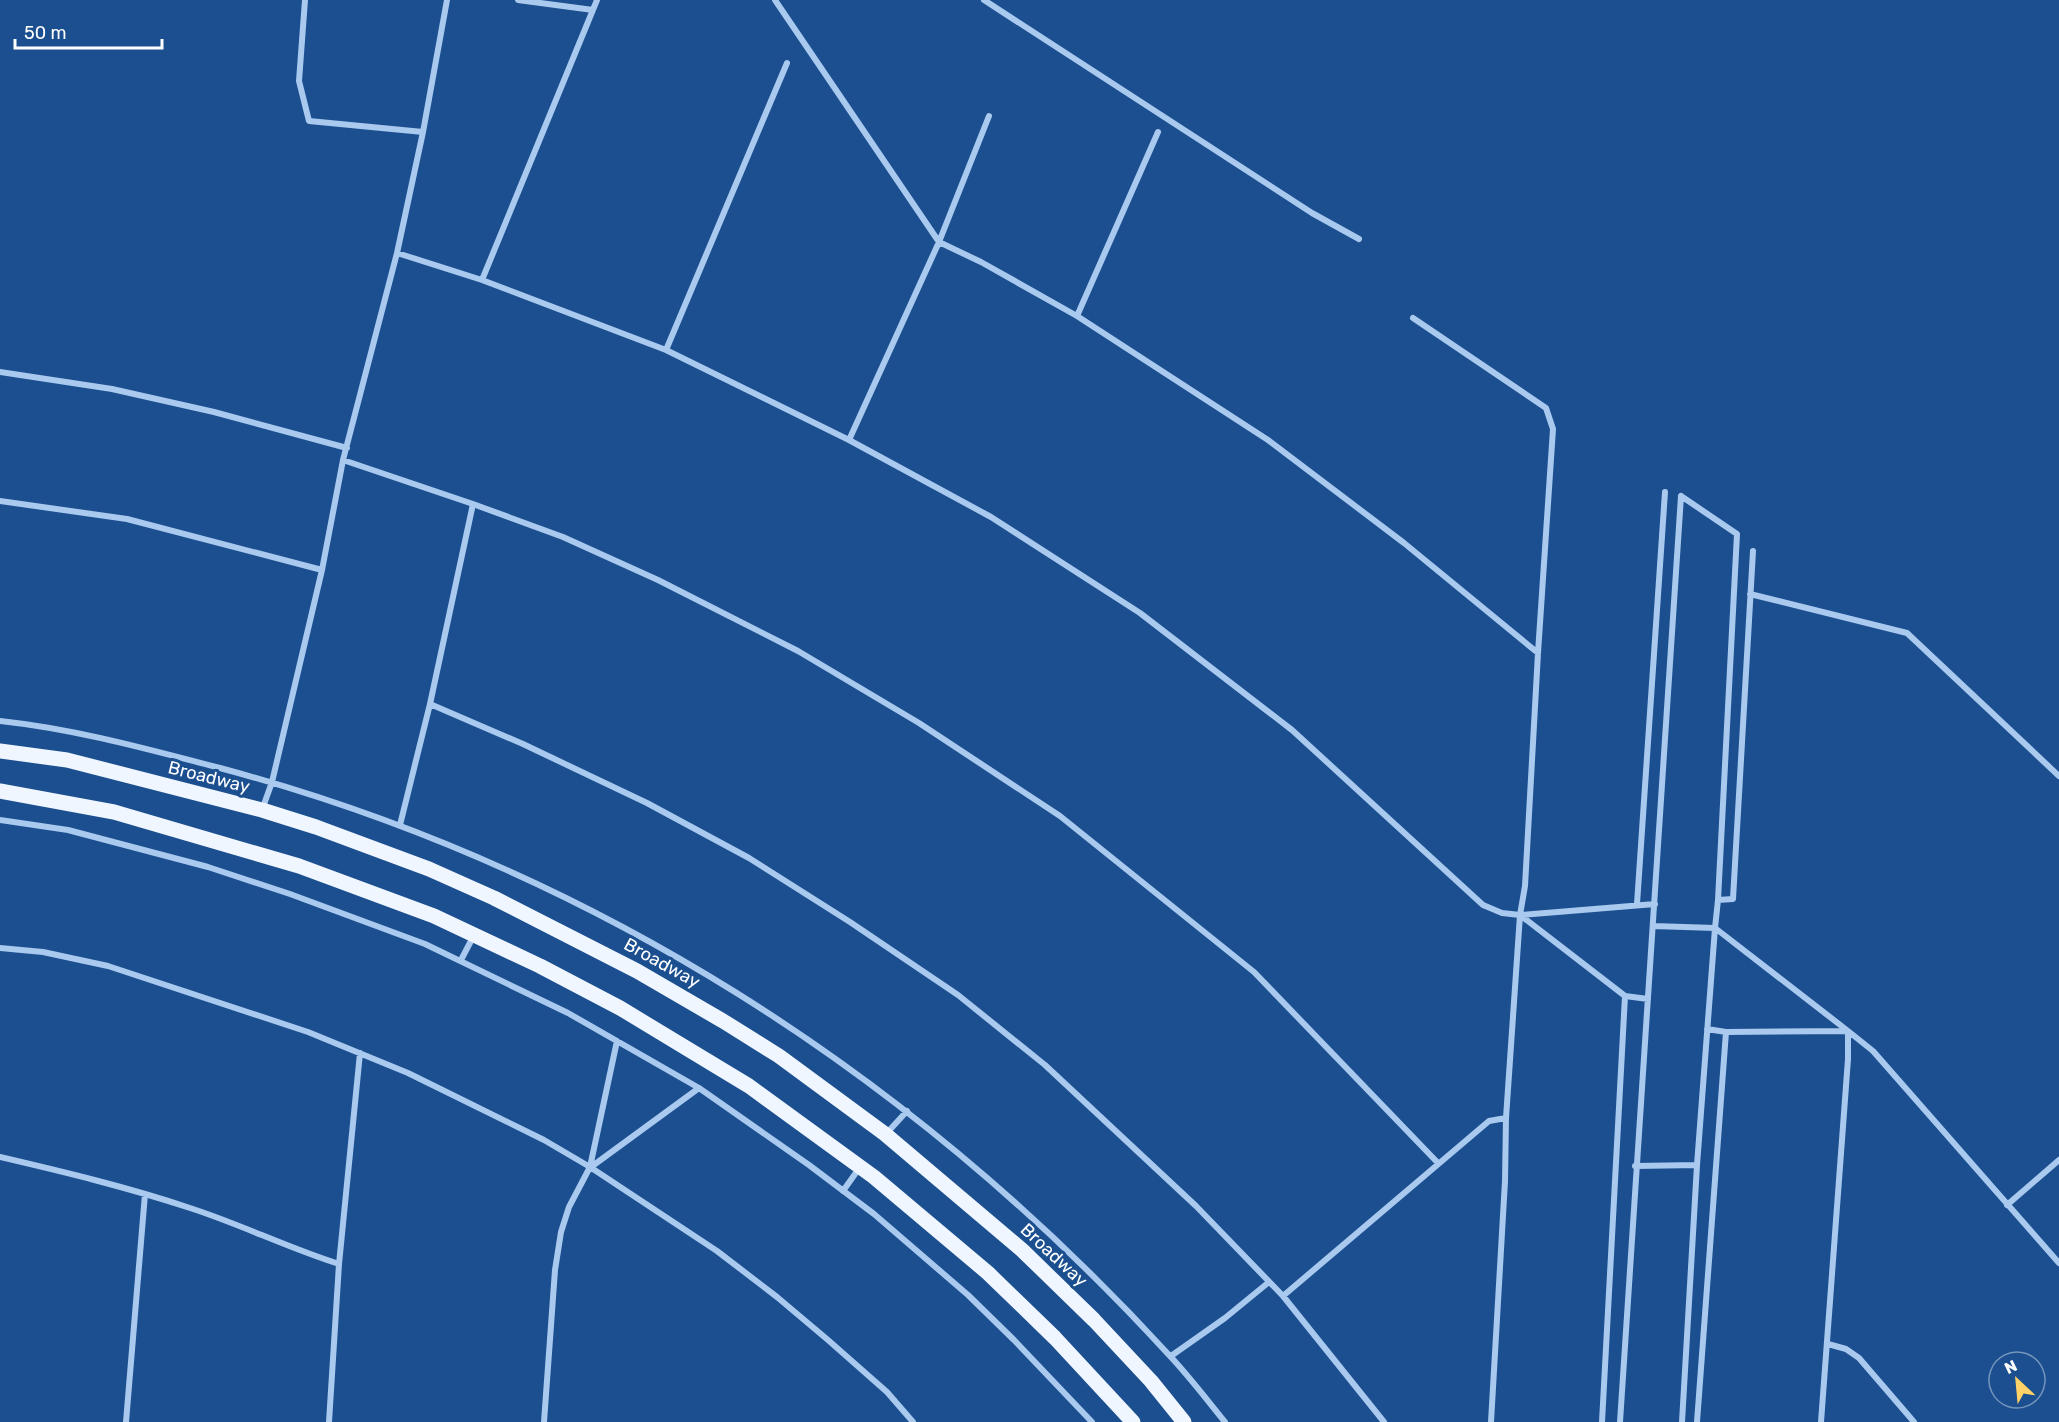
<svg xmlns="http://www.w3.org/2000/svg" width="2059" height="1422" font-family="Rubik,sans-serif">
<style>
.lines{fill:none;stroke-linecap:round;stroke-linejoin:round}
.minor{stroke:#a9c9ee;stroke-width:6}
.primary{stroke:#f0f6ff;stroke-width:15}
.labels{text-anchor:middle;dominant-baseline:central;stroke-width:6;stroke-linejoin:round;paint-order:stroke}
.street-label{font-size:18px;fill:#fff;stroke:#1b4f8f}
</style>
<rect width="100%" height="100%" fill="#1b4f8f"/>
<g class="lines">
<path class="minor" d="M305,0L299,81L309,121L423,132
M518,0L593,10
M775,0L939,242L981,262L1077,316L1268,440L1404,543L1538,653
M984,0L1312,213L1359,239
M397,253L482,280L666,350L849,440L939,242L989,116
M482,280L597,0
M1077,316L1158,132
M1413,318L1546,408L1553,429L1538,653L1525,886L1520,915L1506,1118L1505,1181L1491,1422
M666,350L787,63
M0,372L112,389L214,412L347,448
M849,440L991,517L1140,613L1292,730L1483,905L1502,913L1520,915
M343,460L473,504
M0,501L127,519L322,570
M1750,594L1907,633L2059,776
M430,704L523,744L647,803L749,858L850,922L958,995L1045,1065L1196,1206L1283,1296L1489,1121L1506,1118
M0,721C75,729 147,749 220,768C590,867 911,1073 1169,1355C1189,1376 1207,1400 1225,1422
M262,810L272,782L322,570L343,460L397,253L423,132L447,0
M0,820L68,830L208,867L290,894L425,944L568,1013L699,1088L809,1165L874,1214L968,1295L1014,1340L1092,1422
M400,825L430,704L473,504L563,537L658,580L798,651L919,723L1060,816L1254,972L1438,1163
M1718,900L1733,899L1753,551
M1637,904L1665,492
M1653,926L1715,928L1718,900L1737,534L1681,496
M0,948L43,952L108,966L308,1032L408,1073L544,1140L590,1167L717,1251L777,1297L828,1340L887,1392L913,1422
M461,960L473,937
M1648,999L1625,996L1520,915L1655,904
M1707,1029L1726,1032L1847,1031
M886,1134L907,1111
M0,1157C64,1172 127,1187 190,1208C240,1224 288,1248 339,1264
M1635,1166L1697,1165
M591,1167L699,1088
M843,1191L860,1167
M2007,1205L2059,1160
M1283,1296L1384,1422
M1828,1344L1846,1349L1859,1358L1914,1422
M1171,1356L1225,1318L1269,1282
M126,1422L145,1194
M329,1422L339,1264L360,1053
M544,1422L555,1270L561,1232L569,1207L590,1167L617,1041
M1602,1422L1625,996
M1620,1422C1639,1113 1662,805 1681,496
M1682,1422L1697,1165L1715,928L1848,1031
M1697,1422L1726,1032
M1821,1422L1848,1059V1031L1873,1051L2059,1263"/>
<path class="primary" d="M0,751L67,760L262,810L316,827L429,869L494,898L637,971L723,1021L779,1056L885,1134L1022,1250L1094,1320L1151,1381L1184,1422
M0,791L114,812L299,866L434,916L540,966L620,1008L749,1086L874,1177L988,1273L1055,1338L1133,1422"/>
</g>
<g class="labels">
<g class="street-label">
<text transform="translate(209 777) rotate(14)">Broadway</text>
<text transform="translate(662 963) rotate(29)">Broadway</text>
<text transform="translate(1054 1255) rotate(43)">Broadway</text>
</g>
</g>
<g transform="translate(2017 1380) rotate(334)"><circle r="28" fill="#1b4f8f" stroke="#7695bc" stroke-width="1.5"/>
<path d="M0-4.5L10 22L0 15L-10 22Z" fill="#ffd166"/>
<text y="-9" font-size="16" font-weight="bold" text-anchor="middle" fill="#ffffff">N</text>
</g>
<path d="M15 39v9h147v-9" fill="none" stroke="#ffffff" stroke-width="3"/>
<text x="24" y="39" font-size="18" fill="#ffffff" stroke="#1b4f8f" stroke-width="4.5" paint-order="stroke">50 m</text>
</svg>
